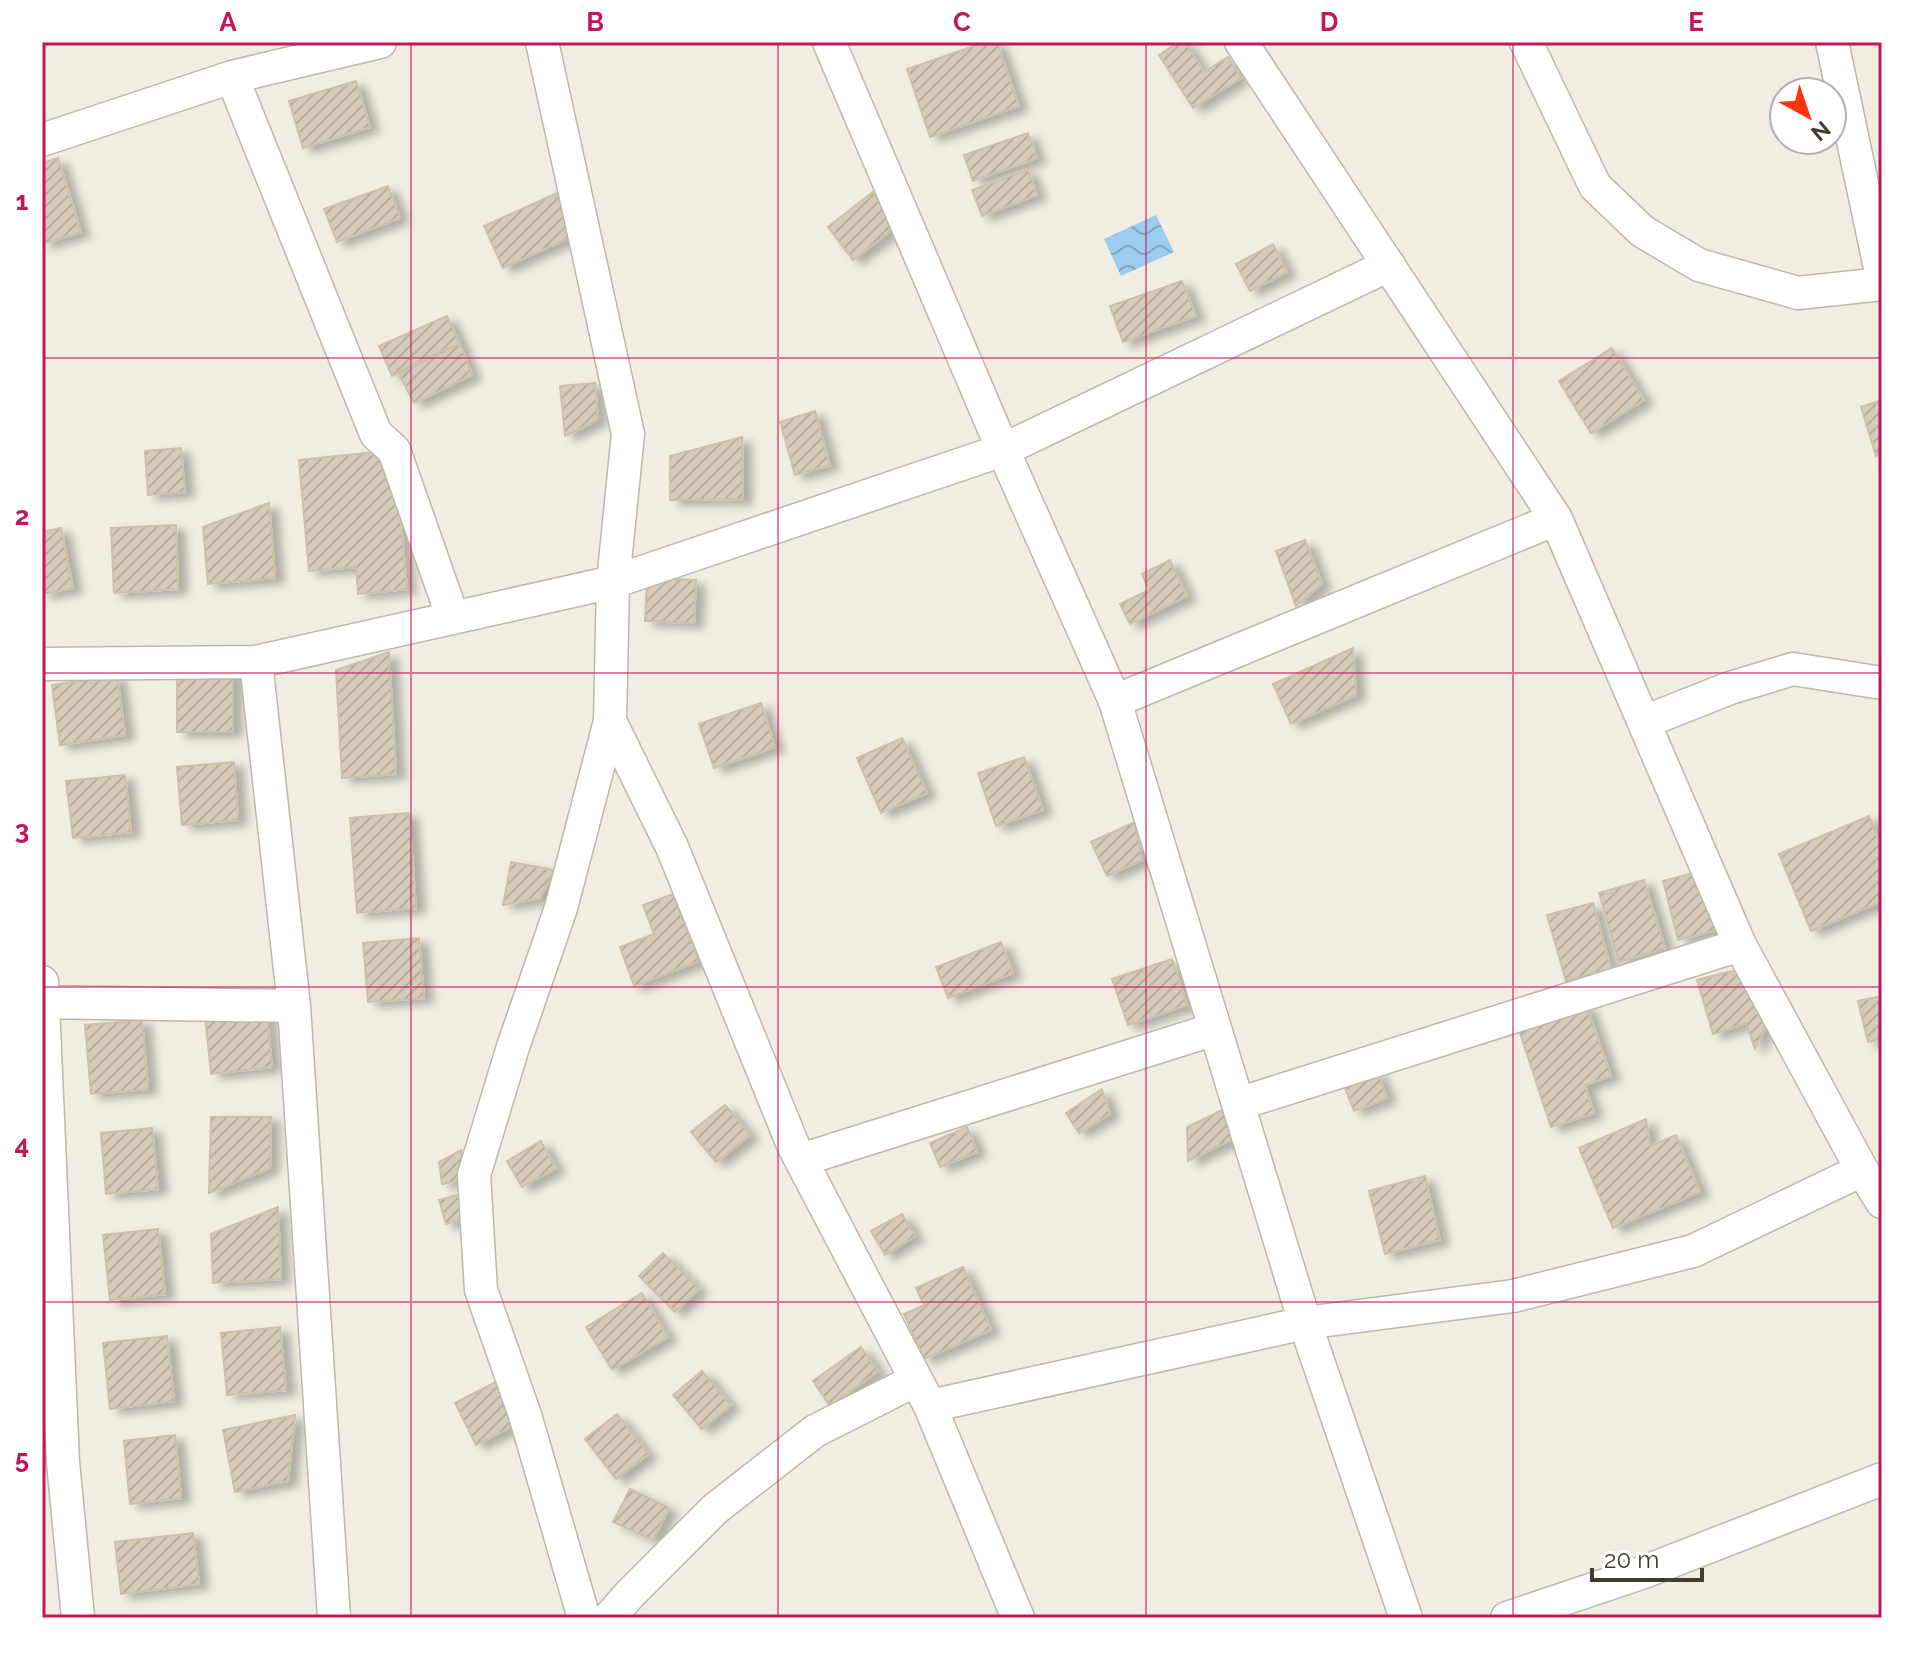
<svg xmlns="http://www.w3.org/2000/svg" width="1924" height="1660" font-family="Raleway,sans-serif">
<style>
.water{fill:url(#water-waves)}
.building{fill:url(#building-hatch);stroke:#cdc0ab;stroke-width:2;filter:url(#shadow)}
.lines{fill:none;stroke-linecap:round;stroke-linejoin:round}
.street-casing{stroke:#bfb7a8;stroke-width:35}
.street{stroke:#fff;stroke-width:32}
.grid{fill:none;stroke:#c2185b;stroke-width:2;stroke-opacity:0.55}
.neatline{fill:none;stroke:#c2185b;stroke-width:3}
.grid-label{font-size:26px;text-anchor:middle;font-weight:bold;fill:#c2185b}
</style>
<defs>
<pattern id="water-waves" width="16" height="10" patternUnits="userSpaceOnUse" patternTransform="scale(2)"><rect width="16" height="10" fill="#9ccdf0"/><path d="M0 5q4-4 8 0t8 0" fill="none" stroke="#81a8c3"/></pattern>
<pattern id="building-hatch" width="6" height="6" patternUnits="userSpaceOnUse" patternTransform="scale(2)"><rect width="6" height="6" fill="#d6cbba"/><path d="M-1 1l2-2M0 6l6-6M5 7l2-2" fill="none" stroke="#b9afa0"/></pattern>
<filter id="shadow"><feDropShadow dx="9" dy="5" stdDeviation="4" flood-color="#0004"/></filter>
</defs>
<rect width="100%" height="100%" fill="#f1ede2"/>
<path class="water" d="M1156,215L1174,252L1121,276L1104,239Z"/>
<path class="building" d="M985,42H997L1019,106L930,137L907,69Z
M1179,42H1185L1204,72L1228,57L1241,78L1193,108L1159,55Z
M356,81L370,127L303,148L289,101Z
M1028,133L1037,158L973,181L964,155Z
M58,158L81,232L42,244V163Z
M1028,170L1037,195L982,216L972,190Z
M388,186L400,218L337,242L324,209Z
M559,192L577,234L503,268L484,226Z
M873,192L898,225L853,260L828,227Z
M1273,244L1287,272L1250,291L1236,264Z
M1182,281L1196,316L1123,342L1110,306Z
M447,316L460,344L425,358L392,376L379,346Z
M460,344L472,375L414,403L399,374Z
M1612,348L1644,400L1591,433L1559,381Z
M595,383L598,420L565,436L560,386Z
M1882,400V451L1876,456L1861,407Z
M815,411L830,465L795,475L780,422Z
M742,437L743,499L670,500V456Z
M181,448L185,492L148,495L145,451Z
M394,450L407,589L358,594L356,567L309,571L299,460Z
M269,503L275,578L208,584L203,527Z
M176,525L178,589L114,593L111,528Z
M61,528L73,588L42,594V532Z
M1305,540L1322,584L1296,606L1276,551Z
M1170,560L1187,596L1130,624L1120,604L1149,590L1142,574Z
M647,578L696,580L694,623L645,621Z
M1353,648L1356,695L1291,724L1273,684Z
M389,652L396,774L342,778L336,670Z
M177,671H233V732H177Z
M117,675L125,735L60,745L52,685Z
M761,703L775,747L714,768L699,724Z
M902,738L927,793L881,813L857,758Z
M1024,757L1043,810L996,826L978,773Z
M234,762L238,820L182,825L177,767Z
M125,775L131,832L73,838L66,781Z
M409,813L416,908L357,913L350,818Z
M1869,816L1882,847V901L1811,931L1779,854Z
M1135,822L1142,860L1107,876L1091,842Z
M511,862L554,870L540,898L503,905Z
M1701,871L1716,930L1678,940L1663,881Z
M1644,880L1665,948L1619,962L1599,893Z
M673,894L699,961L634,986L620,947L654,934L643,905Z
M1593,903L1611,969L1566,981L1547,915Z
M419,938L424,998L368,1002L363,943Z
M1001,942L1013,973L948,998L936,967Z
M1172,959L1187,1005L1128,1025L1112,979Z
M1743,968L1768,1022L1755,1049L1746,1023L1713,1034L1697,980Z
M1882,996V1039L1868,1042L1858,1001Z
M1586,1004L1611,1076L1585,1085L1594,1113L1551,1127L1518,1027Z
M266,1008L272,1067L211,1074L205,1015Z
M142,1020L148,1089L91,1094L85,1025Z
M1377,1071L1387,1098L1354,1111L1343,1083Z
M1102,1089L1110,1114L1079,1133L1066,1113Z
M725,1105L750,1135L716,1162L691,1132Z
M1228,1107L1241,1135L1188,1161L1187,1127Z
M211,1117H271L270,1168L209,1193Z
M1646,1119L1650,1146L1676,1135L1700,1192L1613,1228L1579,1148Z
M967,1127L977,1152L940,1167L930,1143Z
M152,1128L158,1189L106,1194L101,1133Z
M541,1141L556,1168L522,1187L507,1161Z
M461,1150L465,1180L442,1184L439,1162Z
M1425,1176L1440,1240L1385,1254L1369,1191Z
M461,1194L467,1217L446,1224L439,1200Z
M278,1207L281,1279L213,1283L211,1234Z
M902,1214L915,1236L885,1255L871,1231Z
M158,1229L165,1294L110,1300L103,1235Z
M663,1253L699,1289L675,1312L639,1276Z
M963,1267L991,1330L924,1359L904,1314L924,1305L916,1288Z
M642,1293L668,1337L612,1370L586,1327Z
M280,1327L286,1390L227,1395L221,1333Z
M167,1336L174,1401L110,1409L103,1343Z
M861,1347L878,1371L830,1406L813,1381Z
M702,1371L731,1405L702,1429L673,1395Z
M499,1380L520,1422L476,1445L455,1403Z
M617,1414L648,1454L616,1479L585,1439Z
M295,1415L288,1481L235,1492L223,1430Z
M175,1435L181,1498L130,1504L124,1441Z
M630,1489L669,1508L653,1540L613,1522Z
M193,1533L199,1584L121,1594L115,1542Z"/>
<g class="lines">
<g class="street-casing">
<path id="street" d="M542,42L628,434L613,582L610,721L672,847L793,1145L930,1406L1018,1618
M829,42L1003,450L1115,701L1305,1323L1406,1618
M1241,42L1556,519L1740,945L1862,1170L1882,1202
M1526,42L1595,186L1642,231L1699,265L1798,293L1882,284
M1832,42L1882,277
M232,77L376,434L394,450L453,618
M42,140L232,77L380,42
M256,662L294,1006L334,1618
M42,664L256,662L613,582L1003,450L1389,265
M1115,701L1556,519
M1644,722L1730,688L1793,669L1882,683
M42,982L63,1462L78,1618
M42,1000L44,1002L294,1006
M1238,1104L1740,945
M801,1160L1215,1029
M930,1406L1305,1323L1513,1296L1693,1251L1862,1170
M584,1618L525,1415L481,1290L474,1175L513,1047L561,908L610,721
M609,1618L629,1595L715,1509L815,1431L916,1380
M1507,1618L1644,1572L1882,1479"/>
</g>
<use href="#street" class="street"/>
</g>
<path class="grid" d="M411,42V1618M778,42V1618M1146,42V1618M1513,42V1618M42,358H1882M42,673H1882M42,987H1882M42,1302H1882"/>
<rect width="1924" height="1660" fill="none" stroke="#ffffff" stroke-width="88"/>
<g transform="translate(1808 116) rotate(140)"><circle r="38" fill="#ffffff" stroke="#b3b1ad" stroke-width="2"/>
<path d="M0-6L14 30L0 20L-14 30Z" fill="#fc340e"/>
<text y="-12" font-size="22" font-weight="bold" text-anchor="middle" fill="#423c33">N</text>
</g>
<path d="M1592 1568v12h110v-12" fill="none" stroke="#423c33" stroke-width="4"/>
<text x="1604" y="1568" font-size="24" fill="#423c33" stroke="#ffffff" stroke-width="6" paint-order="stroke">20 m</text>
<rect x="44" y="44" width="1836" height="1572" class="neatline"/>
<g class="grid-label">
<text x="228" y="31">A</text>
<text x="595" y="31">B</text>
<text x="962" y="31">C</text>
<text x="1329" y="31">D</text>
<text x="1696" y="31">E</text>
<text x="22" y="210">1</text>
<text x="22" y="525">2</text>
<text x="22" y="839">3</text>
<text x="22" y="1154">4</text>
<text x="22" y="1468">5</text>
</g>
</svg>
